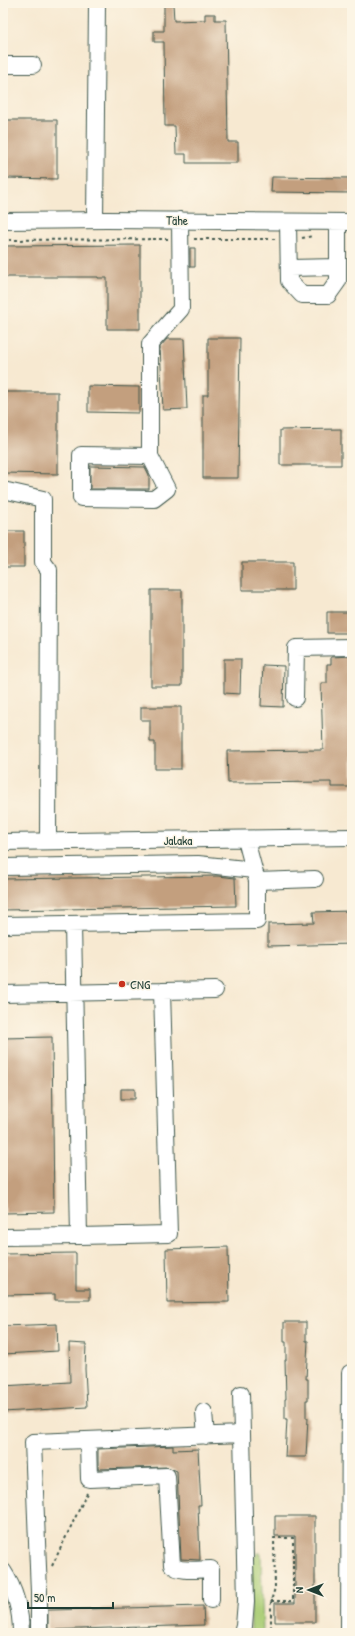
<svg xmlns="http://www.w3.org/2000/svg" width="355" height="1636" font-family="'Patrick Hand',sans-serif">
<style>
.green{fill:#abce77;stroke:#658656}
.building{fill:#c39f7e}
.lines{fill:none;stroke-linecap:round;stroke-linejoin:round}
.minor-casing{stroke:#3f574c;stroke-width:18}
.path{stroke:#3f574c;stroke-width:2;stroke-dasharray:3 3;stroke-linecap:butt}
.minor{stroke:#fff;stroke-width:16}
.poi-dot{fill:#c8321e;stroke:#fcf5e5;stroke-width:1.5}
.labels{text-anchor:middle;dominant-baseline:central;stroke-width:3;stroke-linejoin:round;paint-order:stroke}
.street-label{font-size:13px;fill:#1f3d34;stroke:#fcf5e5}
.poi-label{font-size:13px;fill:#1f3d34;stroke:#fcf5e5;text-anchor:start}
</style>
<rect width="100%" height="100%" fill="#fcf5e5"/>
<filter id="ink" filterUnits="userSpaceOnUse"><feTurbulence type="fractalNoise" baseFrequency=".025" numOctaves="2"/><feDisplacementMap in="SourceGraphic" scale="8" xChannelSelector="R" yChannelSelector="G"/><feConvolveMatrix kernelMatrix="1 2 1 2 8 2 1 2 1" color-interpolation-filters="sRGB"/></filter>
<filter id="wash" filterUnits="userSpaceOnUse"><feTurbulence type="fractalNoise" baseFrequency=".012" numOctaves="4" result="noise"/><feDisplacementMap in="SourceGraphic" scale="16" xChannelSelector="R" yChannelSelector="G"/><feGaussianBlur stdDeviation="0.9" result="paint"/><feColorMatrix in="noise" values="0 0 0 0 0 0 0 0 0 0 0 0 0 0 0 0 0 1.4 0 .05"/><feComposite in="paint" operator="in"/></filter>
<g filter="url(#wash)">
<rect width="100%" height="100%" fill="#f7e9d1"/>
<path class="green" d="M258,1553H261L263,1633H251L250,1562Z"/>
<g id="blocks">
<path class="building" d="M164,3H173L174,21L205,20V14H215V20H226L228,142H238V163H186V154H176L175,126H165L164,42H154V31H164Z
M7,120H57V179L7,178Z
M272,177L352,178V193L271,192Z
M140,245V329H107V278H98V277H3V246Z
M190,248H195V267H190Z
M208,338H240L238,478H203V395H208Z
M167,339H184L187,409L163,410L160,347Z
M88,386L139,387V413L88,412Z
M3,392H58V474L3,473Z
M341,429V465H280V430Z
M90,466L145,467L149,475V489H90Z
M3,531H24V567H3Z
M242,562H293V590H242Z
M151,590H182V686H151Z
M327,612H352V633H327Z
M352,656V787H331V782L228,783L227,751L323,750L321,683H327V664H331V657Z
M224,659H241L240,694L224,693Z
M263,665L284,666L283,707L261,706Z
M141,707H181V769H155V742H150V720H141Z
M218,876L235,878L236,906L3,910V879Z
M352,911V944L268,946V924L314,923L313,912Z
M52,1037L54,1212L5,1213V1202H3V1038Z
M121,1089H135V1099H121Z
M228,1247L229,1302L167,1303L166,1249Z
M76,1253V1289H90V1300H55V1294L3,1295V1254Z
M284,1322H306V1341H308L306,1379H308V1400H306V1418H308L306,1457H285L287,1419H285V1399H286L285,1360H286V1342H284Z
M57,1324L58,1351L3,1354V1326Z
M69,1343L86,1344L85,1369L87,1407L3,1412V1386L70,1382Z
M173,1446V1450L198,1449L201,1505H198L200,1560L181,1559L177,1471L167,1467L98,1469V1449Z
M275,1516H315V1622H275V1603H295V1536H275Z
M203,1606L204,1625L48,1630V1610Z"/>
</g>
</g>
<g filter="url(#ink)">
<use href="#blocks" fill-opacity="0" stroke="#3f574c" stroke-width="1"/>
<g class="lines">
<g class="minor-casing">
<path id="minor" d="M3,65H33
M95,220L97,3
M3,221L107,220L352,222
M288,222L289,281L302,295H328L338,281V222
M289,268L338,267
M150,456L167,489L154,499L81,498V455L150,456V344L181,309L180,220
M3,490L43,499V562L49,570L48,841
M295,698L296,648L352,647
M3,842L352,837
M3,867L198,864L254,870
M257,881L315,879
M3,925L257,921V881L246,840
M3,994L215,990
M79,1236L169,1234L162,991
M3,1237L79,1236L73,924
M241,1394L242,1434
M204,1412L206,1436
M88,1441L89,1479L167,1476L172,1565C180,1573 199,1569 211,1569V1600
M3,1571C15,1589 21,1612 21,1633
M39,1633V1592L33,1442L242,1434L246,1601L244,1626L242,1633
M349,1633L350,1373H352"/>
</g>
<path class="path" d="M302,238L313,236
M194,239H276
M3,240L168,239
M52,1566L87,1493
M271,1601H293V1538H274L275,1588L271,1601V1633"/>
<use href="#minor" class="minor"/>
</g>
</g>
<circle class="poi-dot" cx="122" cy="984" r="4"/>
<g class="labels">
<g class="street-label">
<text transform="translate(177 220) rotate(1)">Tähe</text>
<text x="178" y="840">Jalaka</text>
</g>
<g class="poi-label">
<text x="130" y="984">CNG</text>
</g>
</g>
<rect width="355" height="1636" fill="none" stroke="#fcf5e5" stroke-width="16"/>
<g transform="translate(309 1590) rotate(270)" stroke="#fcf5e5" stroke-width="3" paint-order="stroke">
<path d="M0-3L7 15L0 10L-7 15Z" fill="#1f3d34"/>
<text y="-6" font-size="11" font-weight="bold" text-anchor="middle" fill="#1f3d34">N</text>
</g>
<path d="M28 1602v6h85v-6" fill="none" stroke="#1f3d34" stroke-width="2"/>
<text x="34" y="1602" font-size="12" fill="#1f3d34" stroke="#fcf5e5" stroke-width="3" paint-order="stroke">50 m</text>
</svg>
